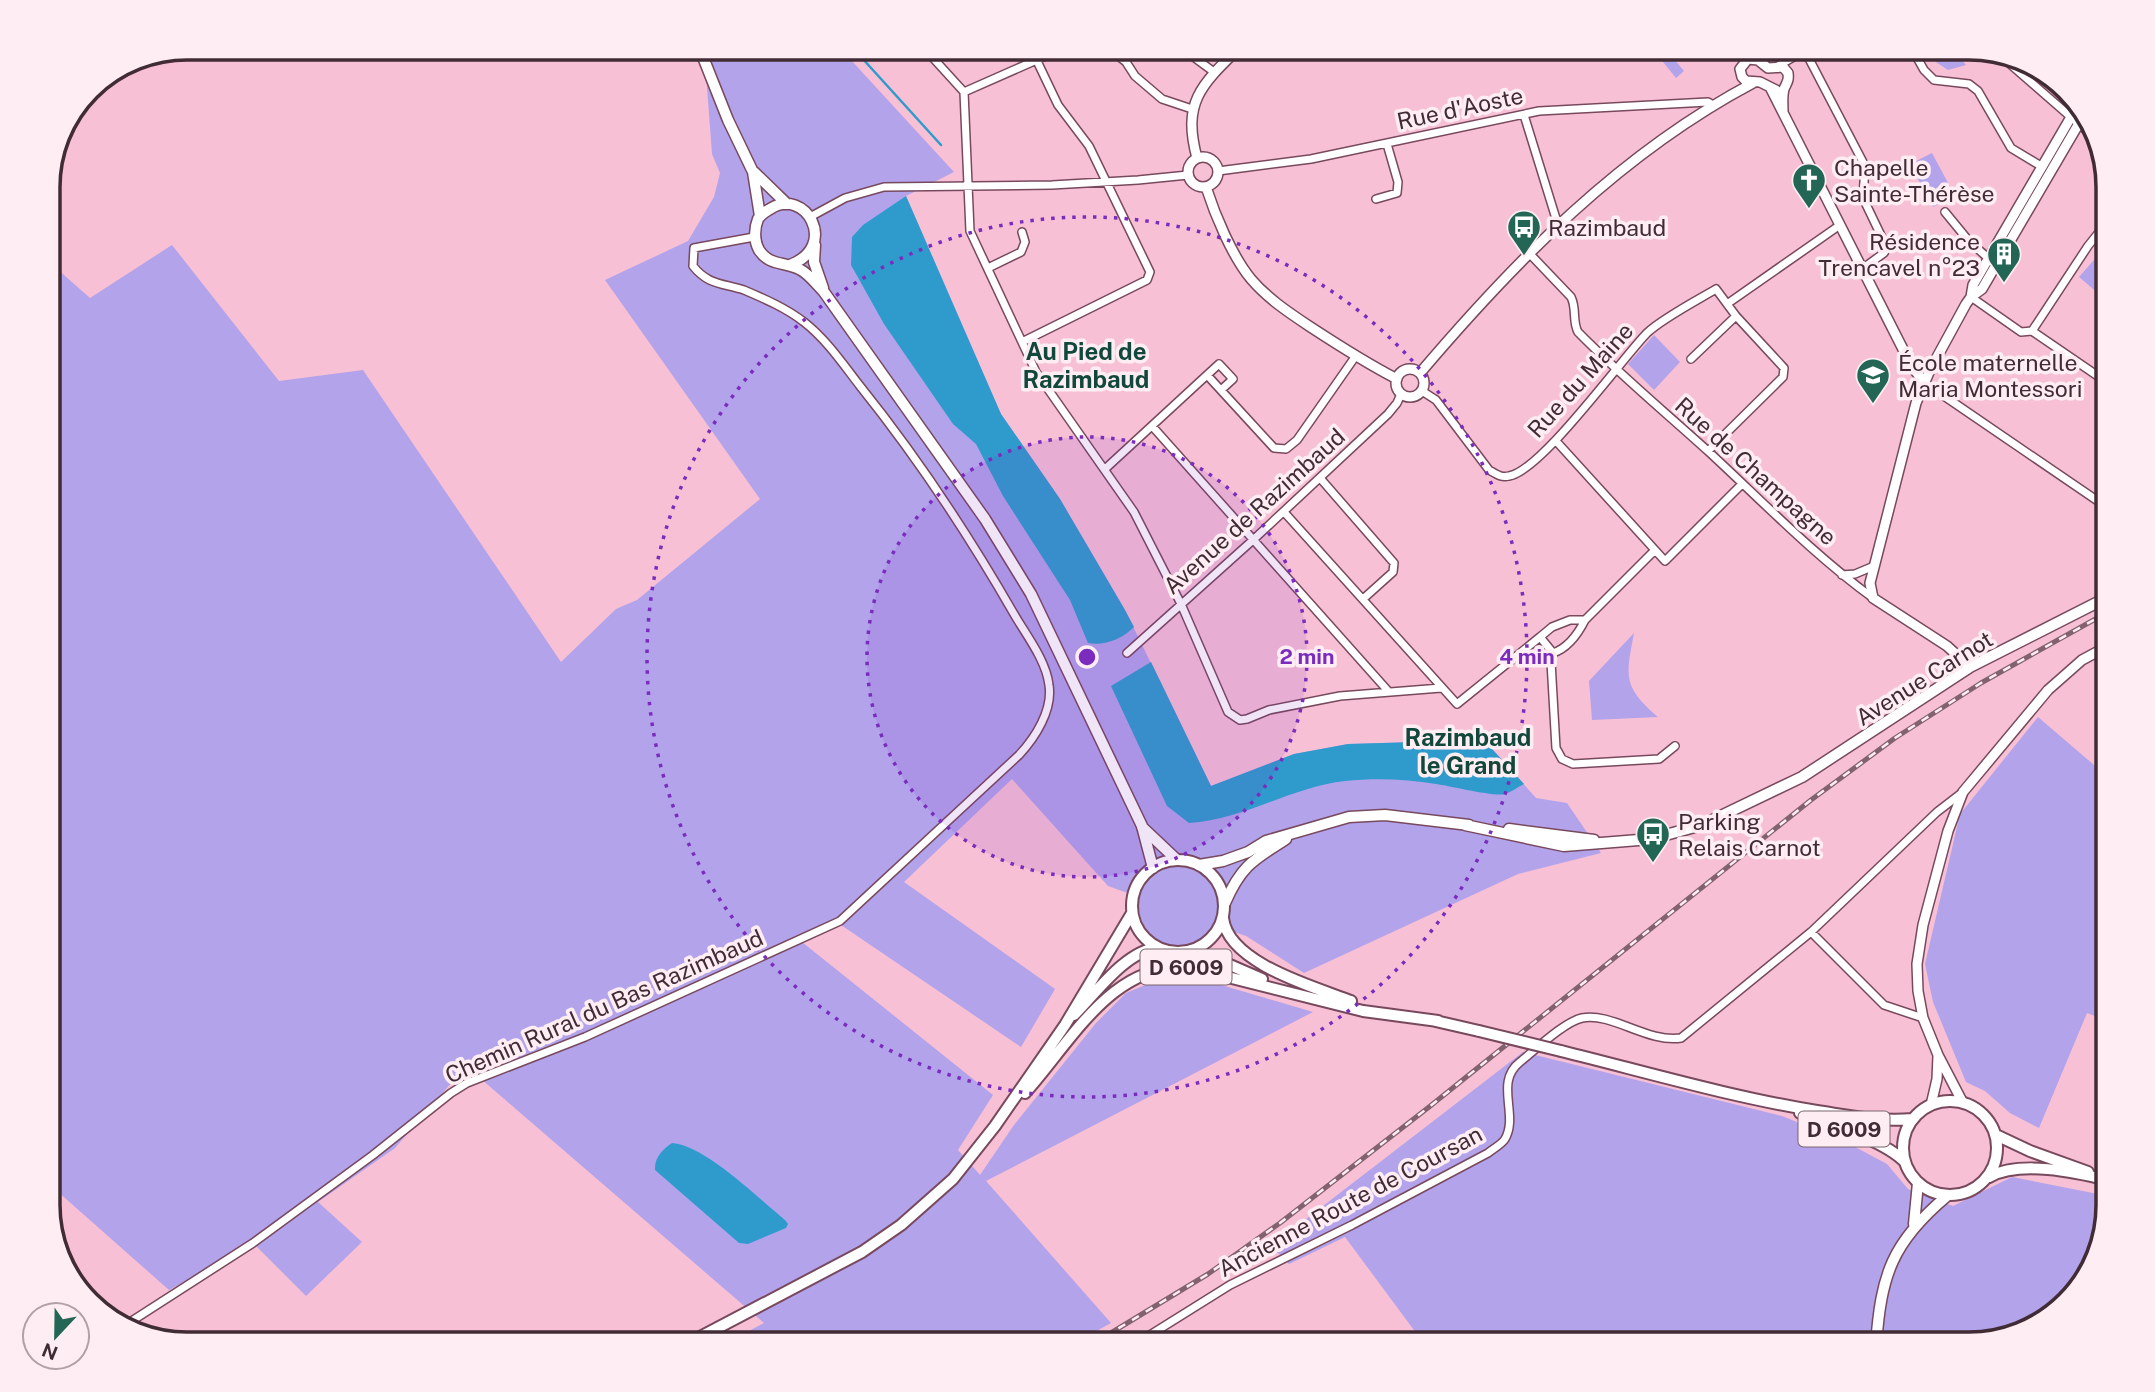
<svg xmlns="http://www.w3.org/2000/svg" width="2155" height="1392" font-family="'Public Sans',sans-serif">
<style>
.green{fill:#b2a3eb}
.water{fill:#2f9bcd}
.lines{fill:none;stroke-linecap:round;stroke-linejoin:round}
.stream{stroke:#2f9bcd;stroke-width:2.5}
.minor-casing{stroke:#78495d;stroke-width:10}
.tertiary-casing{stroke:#78495d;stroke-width:12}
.secondary-casing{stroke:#78495d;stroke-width:13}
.primary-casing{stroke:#78495d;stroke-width:14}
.minor{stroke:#fff;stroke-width:7}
.tertiary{stroke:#fff;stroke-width:9}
.secondary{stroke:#fff;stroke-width:10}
.primary{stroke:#fff;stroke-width:10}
.rail-casing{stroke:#83626f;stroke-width:5}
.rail{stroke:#feedf3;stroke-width:2.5;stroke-dasharray:8;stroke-linecap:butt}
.primary-bridge-casing{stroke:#78495d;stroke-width:14;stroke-linecap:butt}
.primary-bridge{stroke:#fff;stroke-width:10}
.ring{fill:none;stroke:#7b2cbf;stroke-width:3.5;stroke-dasharray:3.5 7}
.labels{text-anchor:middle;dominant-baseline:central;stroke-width:7;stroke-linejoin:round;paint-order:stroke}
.shield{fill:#feedf3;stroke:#7a666e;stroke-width:2}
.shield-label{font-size:21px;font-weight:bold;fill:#412c35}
.street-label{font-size:23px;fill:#412c35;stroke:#feedf3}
.poi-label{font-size:23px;fill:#412c35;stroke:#feedf3;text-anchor:start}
.neighbourhood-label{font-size:24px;font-weight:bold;fill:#12483b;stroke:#feedf3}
.rim{fill:none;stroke:#412c35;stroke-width:3.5}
.centre{fill:#7b2cbf;stroke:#feedf3;stroke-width:3.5}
.ring-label{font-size:21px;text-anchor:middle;font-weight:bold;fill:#7b2cbf;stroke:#feedf3;stroke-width:7;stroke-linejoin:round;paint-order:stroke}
</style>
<rect width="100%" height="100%" fill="#f7c0d5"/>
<path class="green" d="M704,47H839L954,172L906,196L1001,414L1060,499L1125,610L1211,786L1294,754L1348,744L1484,740L1536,798L1567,803L1601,853L1518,874L1304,973L1246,936L1214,925C1187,964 1134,945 1139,897L1108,886L1012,779L904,882L1055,989L1021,1047L838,923L802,942L993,1095L958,1150L980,1175L1014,1125L1096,1023L1126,993L1155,981L1201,979L1313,1012L986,1181L1111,1323L1071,1345H728L726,1343L764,1323L466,1066L395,1148L318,1202L362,1242L306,1296L254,1244L169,1290L48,1183V261L90,298L172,245L279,381L363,370L561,662L616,609L637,600L760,499L605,280L688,241L714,197L720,173L712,154Z
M1651,47H1664L1684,71L1676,78Z
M1925,47H1951L1966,65L1948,70L1933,60Z
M1932,153L1955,196L1933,207L1910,164Z
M2108,244V284L2099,294L2079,277Z
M1654,335L1680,362L1654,390L1628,364Z
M1634,633C1626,676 1622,686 1658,717L1592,720L1589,681Z
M2038,717L2108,777V1021L2087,1013L2039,1128L2010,1113L1985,1091L1966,1082L1933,1002L1925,964L1960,814Z
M1523,1052L1782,1116L1842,1140L1887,1164L1908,1189L1953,1206L2012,1177L2108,1196V1206L2084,1282L2038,1326L1969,1345H1425L1345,1237L1289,1264L1271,1246Z"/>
<path class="water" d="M906,196L1001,414L1060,499L1125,610L1134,627C1122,639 1105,646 1088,643L1070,600L1003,496L976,444L953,424L884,324L851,265L852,237L863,225Z
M1151,662L1211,786L1294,754L1348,744L1484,740L1524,784C1518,787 1511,792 1505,794C1494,797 1451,786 1436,784C1407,779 1374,778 1345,781C1291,787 1243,820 1189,823L1167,806L1111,686Z
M672,1143C705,1145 759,1199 785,1220L788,1224L786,1228L748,1244L739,1243L655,1170C654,1158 663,1149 672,1143Z"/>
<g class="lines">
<path class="stream" d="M852,47L941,145"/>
<g class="minor-casing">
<path id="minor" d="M923,47L964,92L970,231L1036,372L1134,512L1181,604L1228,712L1240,720L1247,719L1269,710L1340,696L1441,688
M1107,47L1126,62L1135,76L1162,99L1192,109
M1180,47L1214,72
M1911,47L1924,70L1934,80L1969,84L1978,91L2011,148L2041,166
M1805,51L1865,166L1863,198L1887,248L1884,253L1862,269
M2002,57L2095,138
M1778,66L1811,47
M964,92L1066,47
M1524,115L1558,225
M1218,171L1311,159L1539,111L1708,102L1713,105
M1376,199L1397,193L1398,182L1387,144
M1945,212L1968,240L1988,258
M810,217L845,198L884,187L1052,185L1138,180L1188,175
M1529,253L1571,297C1577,309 1572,321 1578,332C1619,374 1665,412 1709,452C1763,502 1814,555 1873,598
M988,268L1021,252L1025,242L1022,232
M1971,297L2021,332L2032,331L2108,383
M1727,304L1840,225
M2032,331L2088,246L2108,221
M1022,342L1147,280L1150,272L1089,146L1058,105L1037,61
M1691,359L1736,316
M1207,375L1219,364L1233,379L1221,390
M1925,383L2108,508
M1422,391L1436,400L1489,470C1496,474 1501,478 1509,476C1541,471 1620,361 1647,333C1663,318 1696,301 1716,289L1736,316L1784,368L1783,377L1708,451
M1152,426L1389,692
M1556,441L1665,561L1742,484
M1105,469L1207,375L1274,448L1286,449L1297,440L1355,357
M1320,478L1394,563L1393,572L1363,599
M1284,512L1457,704L1540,637
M1842,575L1855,574L1874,566
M1570,620H1585C1578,634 1568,648 1553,653L1540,637L1552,627Z
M1585,620L1655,550
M1127,653L1253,540L1388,414L1397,403L1401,394
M1553,653L1551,662L1556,748L1562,759L1573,764L1659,759L1675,746
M1811,932L1884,1005L1923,1018
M124,1326L253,1243L373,1155L451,1093L467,1083L585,1037L840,921L1019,755C1035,738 1053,710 1049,685C1046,660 1026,635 1014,614C968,534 917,457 860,386C843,364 826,339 804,322C786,308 765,299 744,290C722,283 708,285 693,266L694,248L754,237
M1134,1345L1230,1285L1352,1225L1488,1153C1493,1149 1502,1144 1505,1139C1519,1115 1494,1082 1520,1062C1535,1050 1564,1022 1582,1018C1612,1012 1647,1043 1681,1038L1811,932L1937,812L1963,792"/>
</g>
<g class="tertiary-casing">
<path id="tertiary" d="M1752,47L1758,60
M1748,59L1758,60L1768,68L1783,67L1788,73C1789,81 1787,82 1784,89C1782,96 1783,104 1783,112
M1742,77L1746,81L1760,82L1776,90
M1742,77L1740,69L1748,59
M1771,89L1912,367L1925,383
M1188 172a15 15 0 1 1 30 0a15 15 0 1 1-30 0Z
M1197,158C1182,102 1201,85 1240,47
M1206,187C1215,215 1232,256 1251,279C1267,298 1288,312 1309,326C1338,345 1366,363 1397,379
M1971,297L1973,285L2078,105
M1396 383a14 14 0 1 1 28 0a14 14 0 1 1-28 0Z
M1420,373C1516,260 1621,153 1753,83
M1970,667L1947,646L1873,598L1870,583L1916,403L1930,370L1966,304L1971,297L1982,289L2085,113
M1963,1103L1938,1055L1923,1018L1918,991L1917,964L1923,925L1948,831L1963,792L2048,690L2082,660L2108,646
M1931,1105L1937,1079L1938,1056"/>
</g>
<g class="secondary-casing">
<path id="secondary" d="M699,47L728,120L753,172L760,216
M754,172L787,204
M815,245L814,262L823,288
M790,265C840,246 805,186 770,209C765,212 761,214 758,219C754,229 754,241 759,250C770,267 786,261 801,270C810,275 817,285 824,292L985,519L1031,594L1142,826L1153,868
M1465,825L1564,846L1651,839L1702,825L1802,777L1970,667L2108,597
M1142,827L1177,860
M1509,829L1594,840
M1199,865L1223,861L1248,852L1266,841L1349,817L1385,815L1469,825
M1225,903C1241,866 1253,860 1286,839
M1914,1224L1918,1183
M1876,1345C1881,1275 1892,1242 1947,1196"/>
</g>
<g class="primary-casing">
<path id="primary" d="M1132 906a46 46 0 1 1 92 0a46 46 0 1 1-92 0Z
M1223,918C1228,963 1314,987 1351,1001
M1190,951L1209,956L1262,979
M1074,1015C1096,993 1126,951 1157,948
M1431,1020L1479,1031
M1561,1051C1646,1072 1731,1097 1817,1111C1851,1116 1878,1122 1913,1119
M1025,1093C1072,1041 1115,956 1196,969L1363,1011L1438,1021
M1903 1148a47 47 0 1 1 94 0a47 47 0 1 1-94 0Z
M1800,1113C1829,1124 1884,1140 1905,1162
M1996,1135L2030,1151L2088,1172
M1989,1177C2020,1160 2075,1172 2108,1180
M685,1345L862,1252L901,1225L953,1179L995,1126L1065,1025L1132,913"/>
</g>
<use href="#minor" class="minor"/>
<use href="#tertiary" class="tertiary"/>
<use href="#secondary" class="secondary"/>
<use href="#primary" class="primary"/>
<g class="rail-casing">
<path id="rail" d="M1091,1345L1208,1274L1280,1223L1429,1107L1811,800L1895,738L1981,683L2108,612"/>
</g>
<use href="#rail" class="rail"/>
<g class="primary-bridge-casing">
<path id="primary-bridge" d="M1479,1031L1561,1051"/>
</g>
<use href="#primary-bridge" class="primary-bridge"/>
</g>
<circle cx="1087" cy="657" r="220" fill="#7b2cbf" fill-opacity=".12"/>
<g class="ring">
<circle cx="1087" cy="657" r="220"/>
<circle cx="1087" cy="657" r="440"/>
</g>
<defs>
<g id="church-pin" transform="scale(1.75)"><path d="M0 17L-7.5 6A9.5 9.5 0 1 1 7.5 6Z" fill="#246655" stroke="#feedf3"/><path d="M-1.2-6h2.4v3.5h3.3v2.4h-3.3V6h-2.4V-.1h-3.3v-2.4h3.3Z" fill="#fff"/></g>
<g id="bus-pin" transform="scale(1.75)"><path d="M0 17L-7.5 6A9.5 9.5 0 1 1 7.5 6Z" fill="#246655" stroke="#feedf3"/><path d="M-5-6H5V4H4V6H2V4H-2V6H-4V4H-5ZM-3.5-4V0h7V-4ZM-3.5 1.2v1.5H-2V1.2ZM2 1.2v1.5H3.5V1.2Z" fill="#fff"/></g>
<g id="building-pin" transform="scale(1.75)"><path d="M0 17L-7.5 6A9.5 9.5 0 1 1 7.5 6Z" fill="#246655" stroke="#feedf3"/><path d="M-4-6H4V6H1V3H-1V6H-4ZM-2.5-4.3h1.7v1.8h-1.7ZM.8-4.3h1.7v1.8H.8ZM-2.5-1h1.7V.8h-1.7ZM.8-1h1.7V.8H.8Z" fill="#fff"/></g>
<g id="school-pin" transform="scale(1.75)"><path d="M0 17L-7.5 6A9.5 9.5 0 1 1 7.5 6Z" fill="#246655" stroke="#feedf3"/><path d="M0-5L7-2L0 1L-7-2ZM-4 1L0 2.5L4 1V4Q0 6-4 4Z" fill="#fff"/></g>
</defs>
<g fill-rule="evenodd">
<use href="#church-pin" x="1809" y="180"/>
<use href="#bus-pin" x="1524" y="227"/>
<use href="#building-pin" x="2004" y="254"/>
<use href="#school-pin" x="1873" y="375"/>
<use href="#bus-pin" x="1653" y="834"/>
</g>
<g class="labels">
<g class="shield">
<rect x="1140.5" y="949.5" width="91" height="35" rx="5"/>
<rect x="1798.5" y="1111.5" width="91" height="35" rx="5"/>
</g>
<g class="shield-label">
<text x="1186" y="967">D 6009</text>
<text x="1844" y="1129">D 6009</text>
</g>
<g class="street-label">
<text transform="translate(1460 108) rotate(-12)">Rue d'Aoste</text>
<text transform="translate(1580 380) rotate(-48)">Rue du Maine</text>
<text transform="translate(1756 471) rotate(42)">Rue de Champagne</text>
<text transform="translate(1254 511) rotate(-42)">Avenue de Razimbaud</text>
<text transform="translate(1924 678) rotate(-32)">Avenue Carnot</text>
<text transform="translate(604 1006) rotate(-24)">Chemin Rural du Bas Razimbaud</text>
<text transform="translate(1350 1201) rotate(-28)">Ancienne Route de Coursan</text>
</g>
<g class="poi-label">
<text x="1834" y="167">Chapelle<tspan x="1834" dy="26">Sainte-Thérèse</tspan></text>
<text x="1548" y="227">Razimbaud</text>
<text x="1980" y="241" text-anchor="end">Résidence<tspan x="1980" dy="26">Trencavel n°23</tspan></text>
<text x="1898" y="362">École maternelle<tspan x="1898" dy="26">Maria Montessori</tspan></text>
<text x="1678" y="821">Parking<tspan x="1678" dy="26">Relais Carnot</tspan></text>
</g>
<g class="neighbourhood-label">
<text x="1086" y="351">Au Pied de<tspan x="1086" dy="28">Razimbaud</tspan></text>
<text x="1468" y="737">Razimbaud<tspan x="1468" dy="28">le Grand</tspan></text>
</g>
</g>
<path d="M0 0H2155V1392H0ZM187 60H1969A127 127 0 0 1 2096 187V1205A127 127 0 0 1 1969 1332H187A127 127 0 0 1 60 1205V187A127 127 0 0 1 187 60Z" fill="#feedf3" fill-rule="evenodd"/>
<path class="rim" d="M187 60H1969A127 127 0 0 1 2096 187V1205A127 127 0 0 1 1969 1332H187A127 127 0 0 1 60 1205V187A127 127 0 0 1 187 60Z"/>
<circle cx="1087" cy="657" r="10" class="centre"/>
<g class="ring-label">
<text x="1307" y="664">2 min</text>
<text x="1527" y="664">4 min</text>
</g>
<g transform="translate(56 1336) rotate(202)"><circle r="33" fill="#feedf3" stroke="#b2a0a7" stroke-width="2"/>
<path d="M0-5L12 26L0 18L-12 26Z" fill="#246655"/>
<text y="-10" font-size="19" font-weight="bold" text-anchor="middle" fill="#412c35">N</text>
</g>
</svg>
